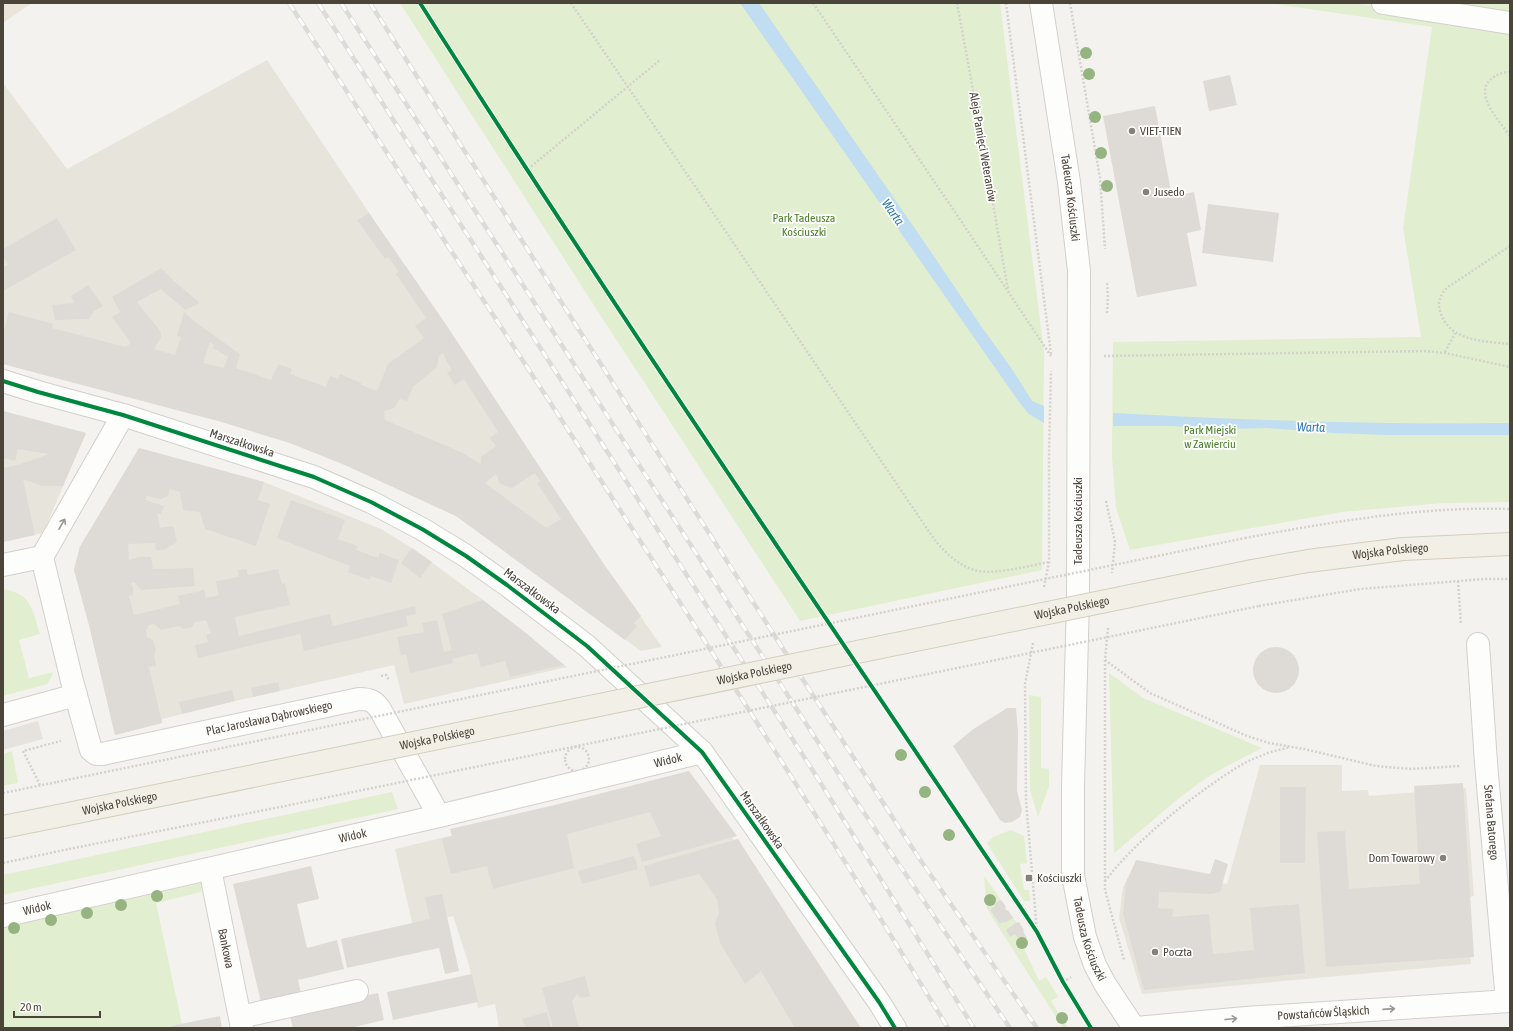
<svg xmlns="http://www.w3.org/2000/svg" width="1513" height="1031" font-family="'Asap Condensed',sans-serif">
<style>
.residential{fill:#e7e4dc}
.education{fill:#eae5da}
.green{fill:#e1eecf}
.parking{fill:#e6e3df}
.water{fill:#c0ddf1}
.building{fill:#dedbd6;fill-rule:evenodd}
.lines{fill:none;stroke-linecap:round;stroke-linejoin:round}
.minor-casing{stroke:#d2d0cb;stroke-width:24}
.major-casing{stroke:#d6cebb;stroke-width:24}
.path{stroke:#d3d2cc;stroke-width:2.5;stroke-dasharray:2 2;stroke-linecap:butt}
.minor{stroke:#fdfdfc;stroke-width:22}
.major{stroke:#f2efe6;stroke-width:22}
.rail-casing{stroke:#dbdbda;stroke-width:4.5}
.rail{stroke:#fff;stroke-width:3;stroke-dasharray:9;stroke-linecap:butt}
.major-bridge-casing{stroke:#d6cebb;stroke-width:24;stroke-linecap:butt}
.path-bridge{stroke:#d3d2cc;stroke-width:2.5;stroke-dasharray:2 2;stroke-linecap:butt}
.major-bridge{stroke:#f2efe6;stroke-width:22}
.cycleway-casing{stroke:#fff;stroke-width:6}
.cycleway{stroke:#00873e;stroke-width:4}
.tree{fill:#96b382}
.oneway{stroke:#9b9791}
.poi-dot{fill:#868178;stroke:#fff;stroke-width:1.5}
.labels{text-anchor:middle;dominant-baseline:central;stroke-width:3.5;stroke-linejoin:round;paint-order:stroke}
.poi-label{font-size:12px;fill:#4b4439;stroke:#fff;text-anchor:start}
.street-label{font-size:12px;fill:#4b4439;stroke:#fff}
.park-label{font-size:12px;fill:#4a7f2a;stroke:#fff}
.water-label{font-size:13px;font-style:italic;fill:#2e7ab2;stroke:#fff}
</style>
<rect width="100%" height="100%" fill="#f4f2ee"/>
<path class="residential" d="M267,60L603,563L662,647L641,651L456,516L345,465L290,443L222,422L3,364V83L67,169Z
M3,411L86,433L43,533L3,542Z
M139,448L264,482L381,529L412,548L483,600L567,667L404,704L394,665L235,701L162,719V723L115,735L89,625L74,570L80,546Z
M1260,765H1342V791L1368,790L1369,796L1466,788L1474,896L1466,898L1471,964L1142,994L1119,918L1123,887L1132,869L1227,884Z
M694,783L738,846L861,1028H499L495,1004L478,1008L469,965L453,916L413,926L395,849L558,810Z"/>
<path class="education" d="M3,3H32L3,23Z"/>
<path class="green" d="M400,3H1000L1044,352L1042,570L800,621L595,307Z
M1269,3H1353L1510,27V502L1443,503L1342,512L1130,550L1116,508L1112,457L1113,342L1421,337L1403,228L1432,27Z
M1421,3H1510V18Z
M3,589C32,594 32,609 40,634L19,640L29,678L53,672L51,678L47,684L3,696Z
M1109,673L1143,698L1262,748C1241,759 1219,769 1199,783C1169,805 1142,830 1114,853Z
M1029,695L1041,697V768L1049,769V786L1038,817L1030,790Z
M12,751L18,783L3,786V754Z
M392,792L398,809L3,895V875Z
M1011,830L1024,836L1027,863L1020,864L1024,890H1029L1030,901H1024L987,843L993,837Z
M984,876L1002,901L1000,900L994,904L995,906L990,910L1000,924L1004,922L1005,923L1012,918V916L1016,922L1010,926L1021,942L1039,981L1046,977L1058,997L1051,1001L1068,1028H1063L987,909Z
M202,883L201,892L156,903L182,1024L171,1026V1028H3V928Z"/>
<path class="parking" d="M38,721L43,739L3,750V731Z"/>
<path class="water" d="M740,3H759L929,249L981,326L1014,372L1032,401L1044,406V423L1029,414L1019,402Z
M1113,413C1245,420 1378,425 1510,423V435H1386L1335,433L1267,428L1224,429L1172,426H1113Z"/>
<path class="building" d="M1230,75L1237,105L1209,111L1203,81Z
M1155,106L1172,197L1194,192L1201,230L1187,233L1197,286L1137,297L1103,116Z
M1208,204L1279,213L1273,262L1202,253Z
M369,213L445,323L603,563L641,616L634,623L637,626L625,640L456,516L345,465L290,443L222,422L3,364V334L9,312L53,324L52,328L126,347L131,343L112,317L120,312L112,297L161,268L174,281L200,303L185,310L161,289L137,302L161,332V337L154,349L175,355L181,337L177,336L184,312L198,324L240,354L236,368L271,380L278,364L292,369L290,374L326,387L330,376L338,379L340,374L361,383V385L377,391L388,364L424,338L415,326L426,318L396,274L399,272L388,257L385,259L357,220ZM210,342L214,345L213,348L228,357L224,368L203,363ZM443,353L447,362L452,370L447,373L455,385L464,379L498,432L490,438L496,446L481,457V464L461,452L385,420L384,411L394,408L400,399L407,401L413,387L437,367L439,356ZM535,473L540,481L537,483L561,519L546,528L485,483L496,474L500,484L512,488Z
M57,218L76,250L3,291V267L8,265L3,256V249Z
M88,285L103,306L94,311L89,319L55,320L52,305L74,303L71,296Z
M3,411L86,433L63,486H42L23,479L35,535L3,542V468L18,465L49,454L18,449L15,461L3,458Z
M139,448L264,482L258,500L270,504L256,546L205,529L200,512L183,510L180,492L170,489L168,496L161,499L147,496L145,500L164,506L161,514L157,513L160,528L173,526L177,542L164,550H156L155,543L128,544L129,560L139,557H151L153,569L193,568L195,586L141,590L134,582L131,584L134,589L133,590V595L129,596L134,615L180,604L178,596L204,590L206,598L219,595L216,581L239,577L238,570L246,569L248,575L278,569L282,584L285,583L290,605L235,617L239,636L330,614L333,626L415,606L416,614L406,616L408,626L304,651L300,634L198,658L195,645L208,642L206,635L211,633L206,620L195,622L192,627L183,629L179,626L161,630L154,624L149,625L146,631L147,637L153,640L156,649L154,655L156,666L149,667L162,723L115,735L89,625L74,570L80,547Z
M291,500L345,520L338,539L358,546L356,550L378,558L380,553L399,560L391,583L371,576L370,580L348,572L350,566L277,538Z
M412,548L432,562L420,578L401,563Z
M483,600L526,633L564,665L510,677L505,661L481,667L477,653L452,659L453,663L410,673L406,654L401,656L397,637L424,632L422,623L437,620L444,652L452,650L442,614Z
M1253 670a23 23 0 1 1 46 0a23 23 0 1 1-46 0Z
M278,682L280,691L253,697L251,688Z
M232,690L235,701L182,714L179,702Z
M1007,708H1016L1018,732L1017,791L1022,810L1020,817L1012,822L1005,823L1000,820L953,746L972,730Z
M689,771L737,836L642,862L636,844L661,836L650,812L567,834L574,868L493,889L487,866L451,874L442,839L452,836L450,829L559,804Z
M1463,783L1474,957L1326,967L1317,832L1345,831L1349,889L1420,884L1414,786Z
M1280,787H1306L1305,863H1280Z
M738,839L790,920L861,1028H795L761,971L745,984L720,943L715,923L719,913L717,899L699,874L650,887L644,866Z
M634,856L638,869L582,884L578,871Z
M1215,859L1228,864L1220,892L1211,894L1159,892L1158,908L1173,909L1172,917L1209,914L1213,954L1254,950L1250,908L1299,904L1305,973L1144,990L1123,914L1126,883L1136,860L1210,874Z
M311,866L319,899L297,904L307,948L337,940L344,969L298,980L301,993L261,1002L233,884Z
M442,894L459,971L445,974L439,948L347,968L341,939L430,919L425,897Z
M1000,900L1002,901L1006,907L1005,908L1007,911L1008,910L1013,918L1005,923L1004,922L1000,924L990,910L995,906L994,904Z
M1016,922L1017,923L1019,922L1024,930L1023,931L1027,938L1021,942L1015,934L1010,937L1006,930Z
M472,974L478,1002L393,1020L387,992Z
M585,976L590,996L581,998L577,994L572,1001L579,1028H553L542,988Z
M378,993L384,1020L350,1028H293L289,1013Z
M547,1012L551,1028H526L522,1019Z
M220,1016L222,1028H171V1026Z"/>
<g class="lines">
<g class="minor-casing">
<g id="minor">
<path id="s1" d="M1041,3L1069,182L1079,271L1078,599L1073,786V875L1085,937L1095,965L1105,984L1134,1028"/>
<path d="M1383,3L1510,23"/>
<path d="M3,381L38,392L123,415L314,477L371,502L422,529L466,556L507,585L587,646L702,752L879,1002L895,1028"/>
<path id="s2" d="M123,415L42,557L72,681L91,750L96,754H102L359,699C370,699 375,701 381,711L439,816"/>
<path d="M3,565L42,557"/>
<path id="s3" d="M1478,644L1486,763L1507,1001"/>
<path d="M3,715L76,695"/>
<path id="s4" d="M210,869L242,1028"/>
<path id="s5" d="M3,916L439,816L702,752"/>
<path d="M240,1017L357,991"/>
<path id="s6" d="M1136,1028L1246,1018L1510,1001"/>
</g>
</g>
<g class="major-casing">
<g id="major">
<path id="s7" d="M1252,571L1308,561L1403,549L1510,544"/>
<path d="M3,827L63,815"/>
</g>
</g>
<path class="path" d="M571,3L934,539C945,553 960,567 978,571C999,574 1028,566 1049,562
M813,3L957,215L1051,356
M957,3L980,128L1008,290
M1006,3L1051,354
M1070,3L1100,178L1105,249
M1510,72C1503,72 1495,75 1490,80C1474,95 1501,123 1510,136
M528,169L660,60
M1510,246L1448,287C1441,294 1437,301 1440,311C1449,342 1484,341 1510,344
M1107,313L1108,298L1107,282
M1445,352L1455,333
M1104,356L1426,351L1445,353L1510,367
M1106,501L1115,542L1112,573
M1245,538C1332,522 1422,506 1510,509
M1458,581L1461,625
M1044,587L1049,562V453L1051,371
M1259,606L1360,589L1484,579H1510
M1108,628L1105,660L1150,693L1247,736L1269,743L1304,749L1376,766L1411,769L1460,766
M1033,643L1025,684L1026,801L1037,932
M1105,660V890L1124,960
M381,676L386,675L389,680
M565 759a12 12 0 1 1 24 0a12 12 0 1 1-24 0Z
M40,785L23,751L61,741
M3,793L57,782
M3,863L69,849
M1105,881C1134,844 1170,814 1208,787C1225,775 1243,762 1263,755C1271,751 1281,750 1289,747
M1063,982L1071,977"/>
<use href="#minor" class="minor"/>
<use href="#major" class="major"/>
<g class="rail-casing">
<path id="rail" d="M289,3C511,343 736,682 948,1028
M318,3L815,774L974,1028
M341,3L854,798L1010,1028
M370,3L794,666L919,858L1037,1028"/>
</g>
<use href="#rail" class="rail"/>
<g class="major-bridge-casing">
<g id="major-bridge">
<path id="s8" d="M63,815L1252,571"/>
</g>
</g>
<path class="path-bridge" d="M57,782L1245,538
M69,849L285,806L1259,606"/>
<use href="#major-bridge" class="major-bridge"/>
<g class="cycleway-casing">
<path id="cycleway" d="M420,3C619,317 830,623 1037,932L1063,982L1091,1028
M3,381L38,392L123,415L314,477L371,502L422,529L466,556L507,585L587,646L702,752L879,1002L895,1028"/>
</g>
<use href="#cycleway" class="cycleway"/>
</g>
<g class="tree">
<circle cx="1086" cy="53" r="6"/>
<circle cx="1089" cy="74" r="6"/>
<circle cx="1095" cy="117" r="6"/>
<circle cx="1101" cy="153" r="6"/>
<circle cx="1107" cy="186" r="6"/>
<circle cx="901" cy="755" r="6"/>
<circle cx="925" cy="792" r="6"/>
<circle cx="949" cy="835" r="6"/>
<circle cx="157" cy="896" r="6"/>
<circle cx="990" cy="900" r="6"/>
<circle cx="121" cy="905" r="6"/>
<circle cx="87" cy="913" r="6"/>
<circle cx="51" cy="920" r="6"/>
<circle cx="14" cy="928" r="6"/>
<circle cx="1022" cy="943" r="6"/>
<circle cx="1062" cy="1018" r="6"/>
</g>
<defs><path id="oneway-shaft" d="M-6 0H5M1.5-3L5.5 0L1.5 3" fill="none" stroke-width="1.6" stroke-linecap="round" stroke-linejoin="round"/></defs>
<g class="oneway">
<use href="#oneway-shaft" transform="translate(62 524) rotate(-60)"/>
<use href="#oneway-shaft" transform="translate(1389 1009) rotate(-4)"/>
<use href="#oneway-shaft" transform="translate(1231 1019) rotate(-5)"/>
</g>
<g class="poi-dot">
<circle cx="1132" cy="131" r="4"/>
<circle cx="1146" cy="192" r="4"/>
<circle cx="1443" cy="858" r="4"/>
<rect x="1025" y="874" width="8" height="8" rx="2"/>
<circle cx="1155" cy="952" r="4"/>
</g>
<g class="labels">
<g class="poi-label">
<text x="1140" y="131">VIET-TIEN</text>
<text x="1154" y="192">Jusedo</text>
<text x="1435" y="858" text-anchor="end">Dom Towarowy</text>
<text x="1037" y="878">Kościuszki</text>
<text x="1163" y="952">Poczta</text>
</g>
<g class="street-label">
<text transform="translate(983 147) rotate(80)">Aleja Pamięci Weteranów</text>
<text stroke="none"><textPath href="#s1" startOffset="197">Tadeusza Kościuszki</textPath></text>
<text transform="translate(242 443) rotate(18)">Marszałkowska</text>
<text transform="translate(1078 521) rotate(-90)">Tadeusza Kościuszki</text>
<text stroke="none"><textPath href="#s7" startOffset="140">Wojska Polskiego</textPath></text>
<text transform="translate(532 591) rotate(37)">Marszałkowska</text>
<text stroke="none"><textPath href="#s8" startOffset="1030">Wojska Polskiego</textPath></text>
<text stroke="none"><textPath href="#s8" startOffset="706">Wojska Polskiego</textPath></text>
<text stroke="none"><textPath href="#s2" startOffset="546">Plac Jarosława Dąbrowskiego</textPath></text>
<text stroke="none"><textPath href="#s8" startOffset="382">Wojska Polskiego</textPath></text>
<text stroke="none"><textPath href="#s5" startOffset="683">Widok</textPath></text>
<text stroke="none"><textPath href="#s8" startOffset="58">Wojska Polskiego</textPath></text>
<text transform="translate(762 820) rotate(55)">Marszałkowska</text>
<text stroke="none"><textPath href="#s3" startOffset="179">Stefana Batorego</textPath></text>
<text stroke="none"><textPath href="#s5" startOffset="359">Widok</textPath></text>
<text stroke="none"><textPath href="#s5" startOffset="35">Widok</textPath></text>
<text stroke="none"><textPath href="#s1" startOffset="941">Tadeusza Kościuszki</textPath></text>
<text stroke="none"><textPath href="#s4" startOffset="81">Bankowa</textPath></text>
<text stroke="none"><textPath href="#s6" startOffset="188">Powstańców Śląskich</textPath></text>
</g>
<g class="park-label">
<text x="804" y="218">Park Tadeusza<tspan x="804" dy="14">Kościuszki</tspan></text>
<text x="1210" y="430">Park Miejski<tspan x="1210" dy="14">w Zawierciu</tspan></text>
</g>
<g class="water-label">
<text transform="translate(893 212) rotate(55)">Warta</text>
<text transform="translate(1311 427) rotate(1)">Warta</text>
</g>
</g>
<rect width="1513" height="1031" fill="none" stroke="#4b4439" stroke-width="8"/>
<path d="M14 1011v6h86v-6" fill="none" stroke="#4b4439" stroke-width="2"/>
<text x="20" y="1011" font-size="12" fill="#4b4439" stroke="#ffffff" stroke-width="3" paint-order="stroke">20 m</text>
</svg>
